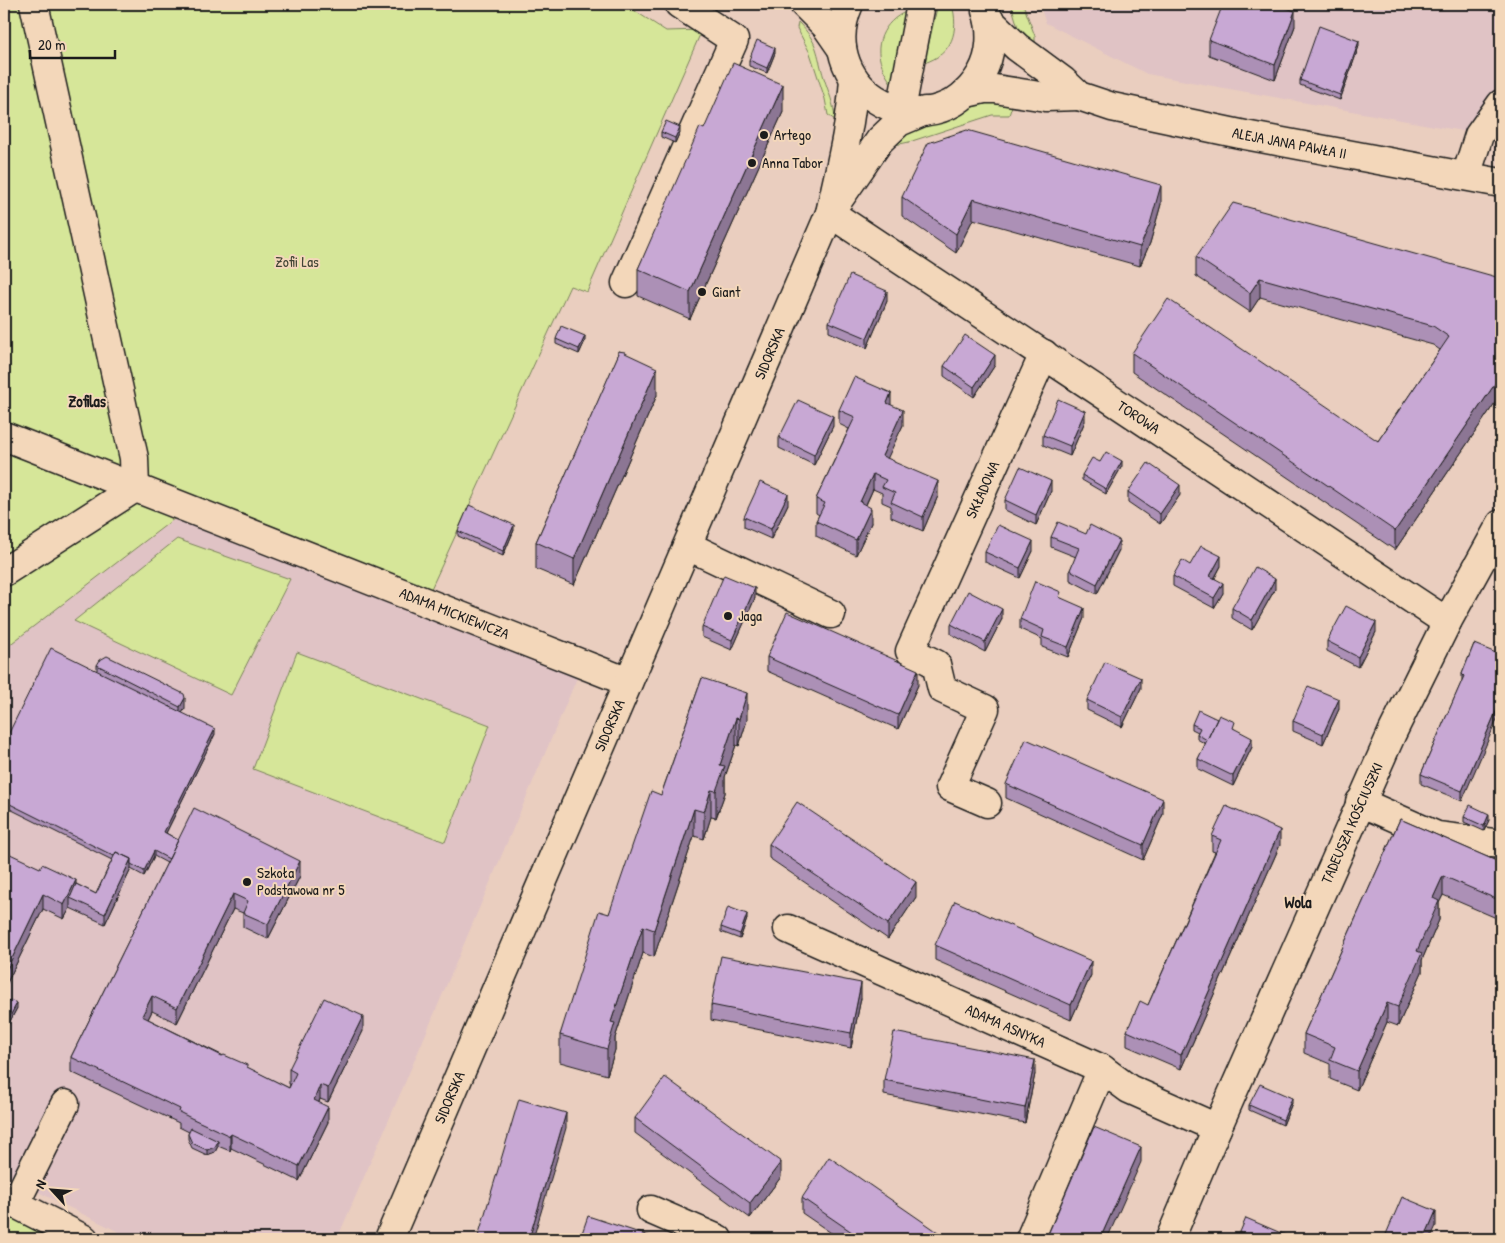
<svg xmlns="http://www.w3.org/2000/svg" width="1505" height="1243" font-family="'Patrick Hand',sans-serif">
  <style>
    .built { fill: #e0c3c5 }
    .green { fill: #d6e699; stroke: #79815a }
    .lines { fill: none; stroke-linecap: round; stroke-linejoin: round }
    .minor-casing { stroke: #1c1c1c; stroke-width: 31 }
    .minor { stroke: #f3d7ba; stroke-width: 28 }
    .wall { fill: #ac90b6; stroke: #1c1c1c }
    .shaded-wall { fill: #8c7694; stroke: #1c1c1c }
    .building { fill: #c8a8d4; stroke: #1c1c1c }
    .poi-dot { fill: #1c1c1c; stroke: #f3d7ba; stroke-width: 2 }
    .labels { text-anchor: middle; stroke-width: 4; stroke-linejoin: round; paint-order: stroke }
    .poi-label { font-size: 15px; fill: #1c1c1c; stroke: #f3d7ba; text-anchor: start }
    .street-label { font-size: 15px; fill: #1c1c1c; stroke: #f3d7ba }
    .park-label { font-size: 15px; fill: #414435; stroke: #f3d7ba }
    .neighbourhood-label { font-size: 16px; font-weight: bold; fill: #1c1c1c; stroke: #f3d7ba }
  </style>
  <rect width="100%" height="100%" fill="#eacebf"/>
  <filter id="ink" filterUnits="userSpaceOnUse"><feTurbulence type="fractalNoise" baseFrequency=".02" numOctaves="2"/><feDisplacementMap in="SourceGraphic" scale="10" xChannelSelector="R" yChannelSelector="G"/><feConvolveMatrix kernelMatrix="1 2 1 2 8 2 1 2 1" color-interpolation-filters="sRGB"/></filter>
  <g filter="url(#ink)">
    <path class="built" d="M1039 4H1501V138L1147 74 1046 23Z
      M175 519 577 678 404 1085 337 1239H133L4 1175V1170L10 1156 4 1152V648Z"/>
    <path class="green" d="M4 4H624L666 31 702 30 587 292 570 286 430 591 179 515 4 649Z
      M938 4H952C959 31 953 54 924 63Z
      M1011 4H1023L1035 36V49L1019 31Z
      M911 10 891 83C888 78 884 72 882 66 872 42 887 17 911 10Z
      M798 22C819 43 816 52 824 78 829 94 834 103 835 120L828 115 825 99 810 53 797 28Z
      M991 102 1013 103 1009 115H992L909 142 895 145 890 143 898 136 965 109Z
      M177 539 290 579 231 695 74 621Z
      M297 652 490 725 445 842 253 769Z
      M4 1198 84 1239H4Z"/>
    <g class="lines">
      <defs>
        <g id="minor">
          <path d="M804 4 826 26 842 49"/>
          <path d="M849 4C810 92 932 156 981 74 992 55 993 31 986 11"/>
          <path id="s1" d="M989 20 1017 47 1063 81 1079 96 1112 107 1245 135 1501 183"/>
          <path d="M966 93 984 89H995L1046 97 1079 96"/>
          <path d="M901 110 921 4"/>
          <path d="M1466 176 1479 135 1501 104"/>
          <path d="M839 199 880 140 899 122 925 111"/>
          <path id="s2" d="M830 213 1447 622"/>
          <path d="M626 283 734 40 679 4"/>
          <path id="s3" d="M4 436 628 682"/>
          <path d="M688 546 831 614"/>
          <path d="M4 572 135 488 134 458 34 4"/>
          <path d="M1360 802 1437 836 1501 844"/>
          <path id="s4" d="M987 803 950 787 985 709 942 689 936 664 910 651 1044 354"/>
          <path id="s5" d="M788 929 1102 1069 1129 1089 1217 1128"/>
          <path d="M4 1198 84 1239"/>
          <path d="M15 1204 65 1104"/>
          <path d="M651 1210 718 1239"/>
          <path id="s6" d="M389 1239 830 213C840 168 851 125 854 79"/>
          <path d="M1030 1239 1102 1069"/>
          <path id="s7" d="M1170 1239 1217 1128 1392 733 1447 622 1501 524"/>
        </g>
      </defs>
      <use href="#minor" class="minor-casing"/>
      <use href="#minor" class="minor"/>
    </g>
    <path class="wall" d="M1295 26 1275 80 1209 55V40Z
      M1359 46 1340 100 1300 85V80Z
      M775 53 767 73 749 66V60Z
      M783 112 690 319 638 296V269L704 129Z
      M661 132H680L675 143 661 137Z
      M902 197 1161 204 1150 243 1140 266 973 219 956 253 902 216Z
      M1196 257 1501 280V394L1395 550 1132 372V353L1378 441 1440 350 1433 345 1260 297 1250 312 1196 276Z
      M887 301 867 348 829 332V322Z
      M556 339 585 341 579 354 556 344Z
      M618 351 625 354 657 395 574 585 536 569V542L618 356Z
      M995 365 974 397 944 376V366Z
      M891 405 903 425 887 458 938 496 923 531 891 517V506L882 502V493L873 489 866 505 871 523 856 555 816 536V521L819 515 816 513V499L849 429 839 424V410Z
      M1085 421 1070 456 1043 445V435Z
      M833 426 814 465 779 448V438Z
      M1100 462 1122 466 1106 494 1082 480V475Z
      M1051 491 1036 525 1005 510V500Z
      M1128 492 1180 495 1160 524 1128 502Z
      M788 504 771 539 744 527V517Z
      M514 530 503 556 458 536V531Z
      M1051 537 1119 550 1097 594 1070 580V570L1076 557 1051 547Z
      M1033 551 1020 578 985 562V552Z
      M1190 565 1221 566 1215 578 1223 593 1214 608 1173 586V576Z
      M1501 588V606L1496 604V599Z
      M1275 589 1252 630 1232 618V608Z
      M755 598 732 650 702 637V627Z
      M1061 598 1084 618 1068 657 1042 647V639L1020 629V619Z
      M1002 619 985 652 951 634V624Z
      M1376 632 1358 667 1327 651V641Z
      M1474 644 1462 801 1421 784V774L1462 681V674Z
      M767 657 918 685 898 729 767 671Z
      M97 665 185 708 182 713 215 734 166 833 178 840 300 876 268 939 243 927V913L233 909 177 1023 152 1011 148 1019 289 1088 290 1084H289V1069L363 1031 328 1102 320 1099 319 1102 328 1122 299 1181 231 1148 230 1151 218 1146 215 1152 207 1155 192 1148 188 1139V1134L189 1132 179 1127V1123L71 1072V1057L167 863 154 856 144 876 131 869 105 924 70 908 64 919 43 909 4 989V862L76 884 96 894 112 860 4 806V743L97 670Z
      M702 678 747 720 739 746 736 745 725 777V793L716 818 711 817 704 839 694 836 654 957 643 953 615 1038V1050L607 1075 560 1062V1035L609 914 661 795Z
      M1141 688 1122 727 1087 710V700Z
      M1339 709 1323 744 1293 731V721Z
      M1192 724 1235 729 1252 747 1233 786 1198 769V759L1206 744 1197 739V734L1198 732 1192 729Z
      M1006 784 1163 814 1143 860 1006 798Z
      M1464 817 1489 820 1484 831 1464 822Z
      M1400 819 1501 863V920L1443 895 1439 903V920L1422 960V972L1398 1026 1387 1022 1357 1090 1330 1079V1064L1304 1053V1034Z
      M1212 836 1280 845 1181 1069 1127 1046V1031L1148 1005 1215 852 1212 851Z
      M769 844 916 897 888 939 769 858Z
      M747 919 740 939 721 932V927Z
      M935 945 1091 975 1071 1020 935 960Z
      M861 998 851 1048 711 1020V1005Z
      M4 999 17 1008 8 1025 4 1023Z
      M1035 1074 1025 1123 884 1095V1080Z
      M1292 1103 1283 1125 1249 1110V1105Z
      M635 1118 781 1177 750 1218 635 1133Z
      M802 1198 948 1239H840L802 1213Z"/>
    <path class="shaded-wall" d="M1295 11V26L1275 80V65Z
      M1359 41V46L1340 100V95Z
      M775 48V53L767 73V68Z
      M783 85V112L690 319V292Z
      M680 127V132L675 143V138Z
      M1161 185V204L1150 243 1140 266V247Z
      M973 199V219L956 253V234Z
      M1260 278V297L1250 312V293Z
      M887 291V301L867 348V338Z
      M585 336V341L579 354V349Z
      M995 355V365L974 397V387Z
      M657 368V395L574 585V559Z
      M1501 375V394L1395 550V531Z
      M891 393V408L887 403Z
      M903 410V425L882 470V456Z
      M1085 411V421L1070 456V446Z
      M833 416V426L814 465V455Z
      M1122 461V466L1106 494V489Z
      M873 474V489L860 517V502Z
      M938 481V496L923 531V517Z
      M1051 481V491L1036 525V515Z
      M1180 485V495L1160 524V514Z
      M788 494V504L771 539V529Z
      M871 508V523L856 555V540Z
      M514 525V530L503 556V551Z
      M1119 540V550L1097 594V584Z
      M1033 541V551L1020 578V568Z
      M1221 556V566L1210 586V576Z
      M1275 579V589L1252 630V620Z
      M1223 583V593L1214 608V598Z
      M755 588V598L732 650V640Z
      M1084 608V618L1068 657V647Z
      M1002 609V619L985 652V642Z
      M1376 622V632L1358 667V657Z
      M918 670V685L898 729V715Z
      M1141 678V688L1122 727V717Z
      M747 693V720L739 746V719Z
      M185 698V708L180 717V707Z
      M1339 699V709L1323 744V734Z
      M1501 700V710L1462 801V791Z
      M736 718V745L725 777V793L716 818V791L720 765Z
      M215 729V734L164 837V832Z
      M1252 738V747L1233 786V776Z
      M711 790V817L704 839V812Z
      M1163 799V814L1143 860V845Z
      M694 809V836L654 957V930Z
      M1489 814V820L1484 831V826Z
      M1280 830V845L1181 1069V1055Z
      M154 851V856L144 876V871Z
      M131 859V869L105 924V914Z
      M300 861V876L268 939V924Z
      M1443 876V895L1439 903V920L1422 960V972L1398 1026V1007L1417 951 1433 898Z
      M76 880V894L70 898V908L64 919V905Z
      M916 882V897L888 939V924Z
      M43 894V909L4 989V975Z
      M233 894V909L177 1023V1008Z
      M747 914V919L740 939V934Z
      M643 926V953L615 1038V1050L607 1075V1049L611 1022Z
      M1091 961V975L1071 1020V1005Z
      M861 983V998L851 1048V1033Z
      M152 996V1011L142 1031V1016Z
      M17 1003V1008L8 1025V1020Z
      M1387 1003V1022L1357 1090V1071Z
      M363 1016V1031L328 1102V1088Z
      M1035 1060V1074L1025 1123V1108Z
      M320 1085V1099L314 1115V1100Z
      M1292 1098V1103L1283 1125V1120Z
      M328 1107V1122L299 1181V1166Z
      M566 1113V1128L533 1239H529Z
      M231 1134V1148L230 1151V1136Z
      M218 1141V1146L215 1152 207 1155V1150Z
      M1141 1147V1162L1107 1239H1100Z
      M781 1162V1177L750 1218V1203Z
      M1436 1211V1226L1430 1239H1424Z"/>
    <path class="building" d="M1223 4H1275L1295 11 1275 65 1209 40Z
      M1319 26 1359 41 1340 95 1300 80Z
      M757 40 775 48 767 68 749 60Z
      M733 63 783 85 690 292 638 269 700 127 704 129Z
      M666 121 680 127 675 138 661 132Z
      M967 130 1161 185 1150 224 1140 247 973 199 956 234 902 197 928 143Z
      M1233 203 1500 278 1501 280V375L1395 531 1132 353 1168 299 1378 441 1449 337 1433 326 1260 278 1250 293 1196 257Z
      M850 275 887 291 867 338 829 322Z
      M561 326 585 336 579 349 556 339Z
      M965 335 995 355 974 387 944 366Z
      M618 351 625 352V353L657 368 574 559 536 542 619 353H618Z
      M854 377 891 393 887 403 903 410 882 456 894 461V462L938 481 923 517 891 502 895 493 882 487 886 480 873 474 860 502 871 508 856 540 816 521 825 503 816 499 855 417 839 410Z
      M1058 399 1085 411 1070 446 1043 435Z
      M798 400 833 416 814 455 779 438Z
      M1106 452 1122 461 1106 489 1082 475 1092 458 1100 462Z
      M1148 463 1180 485 1160 514 1128 492Z
      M1020 467 1051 481 1036 515 1005 500Z
      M760 482 788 494 771 529 744 517Z
      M469 505 514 525 503 551 458 531Z
      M1058 522 1086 534 1090 525 1119 540 1097 584 1070 570 1079 548 1051 537Z
      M998 525 1033 541 1020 568 985 552Z
      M1201 546 1221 556 1210 576 1223 583 1214 598 1173 576 1182 560 1190 565Z
      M1255 567 1275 579 1252 620 1232 608Z
      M724 575 755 588 732 640 702 627Z
      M1035 581 1061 592 1059 597 1084 608 1068 647 1042 637 1044 630 1020 619Z
      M1501 588V601L1496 599Z
      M968 591 1002 609 985 642 951 624Z
      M1346 606 1376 622 1358 657 1327 641Z
      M787 612 918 670 898 715 767 657Z
      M1474 644 1501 655V700L1462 791 1421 774 1464 676 1462 674Z
      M51 648 215 729 164 832 178 840 169 859 154 851 144 871 131 864V859L116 852 114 856 4 801V743Z
      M107 656 184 694 185 698 180 707 97 665 100 660Z
      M1105 662 1141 678 1122 717 1087 700Z
      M702 678 747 693 739 719 736 718 720 765 725 766 716 791 711 790 704 812 694 809 654 930 643 926 611 1022 615 1023 607 1049 560 1035 599 911 609 914 651 791 661 795Z
      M1308 686 1339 699 1323 734 1293 721Z
      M1198 710 1217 719 1207 740 1197 734 1200 728 1192 724Z
      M1219 715 1235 722 1233 728 1252 738 1233 776 1198 759Z
      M1026 739 1163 799 1143 845 1006 784Z
      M797 802 916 882 888 924 769 844Z
      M1470 805 1489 814 1484 826 1464 817Z
      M1226 806 1280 830 1181 1055 1127 1031 1140 1001 1148 1005 1221 840 1212 836Z
      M194 808 300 861 268 924 243 913 248 901 233 894 177 1008 152 996 142 1016 222 1056 224 1055 247 1065V1067L289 1088 296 1073 289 1069 324 998 363 1016 328 1088 320 1085 314 1100 328 1107 299 1166 231 1134 230 1136 191 1118 179 1112 180 1109 71 1057Z
      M1400 819 1501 863V901L1443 876 1433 898 1439 901 1417 951 1422 953 1398 1007 1387 1003 1357 1071 1330 1060 1335 1047 1304 1034Z
      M116 852 131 859 105 914 70 898 76 884 96 894Z
      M8 853 40 868 42 864 76 880 64 905 43 894 4 975V862Z
      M955 901 1091 961 1071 1005 935 945Z
      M728 907 747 914 740 934 721 927Z
      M721 956 861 983 851 1033 711 1005Z
      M4 999 9 1002 10 1000 17 1003 8 1020 4 1018Z
      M894 1032 1035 1060 1025 1108 884 1080Z
      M665 1077 781 1162 750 1203 635 1118Z
      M1260 1084 1292 1098 1283 1120 1249 1105Z
      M519 1099 566 1113 529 1239H486L478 1237Z
      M1094 1127 1141 1147 1100 1239H1046Z
      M191 1128 218 1141 215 1147 207 1150 192 1143 188 1134Z
      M829 1157 948 1239H862L802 1198Z
      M1402 1197 1436 1211 1424 1239H1384Z
      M588 1216 658 1239H580Z
      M1246 1218 1290 1237 1289 1239H1237Z"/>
  </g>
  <g class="poi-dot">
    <circle cx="764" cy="135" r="5"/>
    <circle cx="752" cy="163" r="5"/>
    <circle cx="702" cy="292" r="5"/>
    <circle cx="728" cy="616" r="5"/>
    <circle cx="247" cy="882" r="5"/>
  </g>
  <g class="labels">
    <g class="poi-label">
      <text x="774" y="140">Artego</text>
      <text x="762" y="168">Anna Tabor</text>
      <text x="712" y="297">Giant</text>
      <text x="738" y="621">Jaga</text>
      <text x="257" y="878">Szkoła<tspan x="257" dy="17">Podstawowa nr 5</tspan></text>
    </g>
    <g class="street-label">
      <text dy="5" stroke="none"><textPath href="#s1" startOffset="334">ALEJA JANA PAWŁA II</textPath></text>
      <text dy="5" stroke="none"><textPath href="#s6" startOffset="964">SIDORSKA</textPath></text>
      <text dy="5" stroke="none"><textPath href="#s2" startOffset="370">TOROWA</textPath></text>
      <text dy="5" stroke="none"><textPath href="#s4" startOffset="405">SKŁADOWA</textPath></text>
      <text dy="5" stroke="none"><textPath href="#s3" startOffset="484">ADAMA MICKIEWICZA</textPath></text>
      <text dy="5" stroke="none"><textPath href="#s6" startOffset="559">SIDORSKA</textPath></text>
      <text dy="5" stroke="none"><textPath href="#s7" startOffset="454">TADEUSZA KOŚCIUSZKI</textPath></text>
      <text dy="5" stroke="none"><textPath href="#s5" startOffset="238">ADAMA ASNYKA</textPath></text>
      <text dy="5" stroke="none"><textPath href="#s6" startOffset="154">SIDORSKA</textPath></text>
    </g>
    <g class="park-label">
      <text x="297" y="267">Zofii Las</text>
    </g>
    <g class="neighbourhood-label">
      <text x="87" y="407">Zofilas</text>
      <text x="1298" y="908">Wola</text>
    </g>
  </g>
  <rect width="1505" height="1243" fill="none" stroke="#f3d7ba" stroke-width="20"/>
  <rect x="10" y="10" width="1485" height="1223" fill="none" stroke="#1c1c1c" stroke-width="2" filter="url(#ink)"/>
  <g transform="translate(52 1190) rotate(296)" stroke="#f3d7ba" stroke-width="4" paint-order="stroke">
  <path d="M0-4L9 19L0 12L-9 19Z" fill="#1c1c1c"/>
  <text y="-8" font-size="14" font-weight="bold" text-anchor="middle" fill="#1c1c1c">N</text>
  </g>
  <path d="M30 50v8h85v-8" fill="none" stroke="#1c1c1c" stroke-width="2.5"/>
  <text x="38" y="50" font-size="15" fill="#1c1c1c" stroke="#f3d7ba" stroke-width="4" paint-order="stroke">20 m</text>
</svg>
